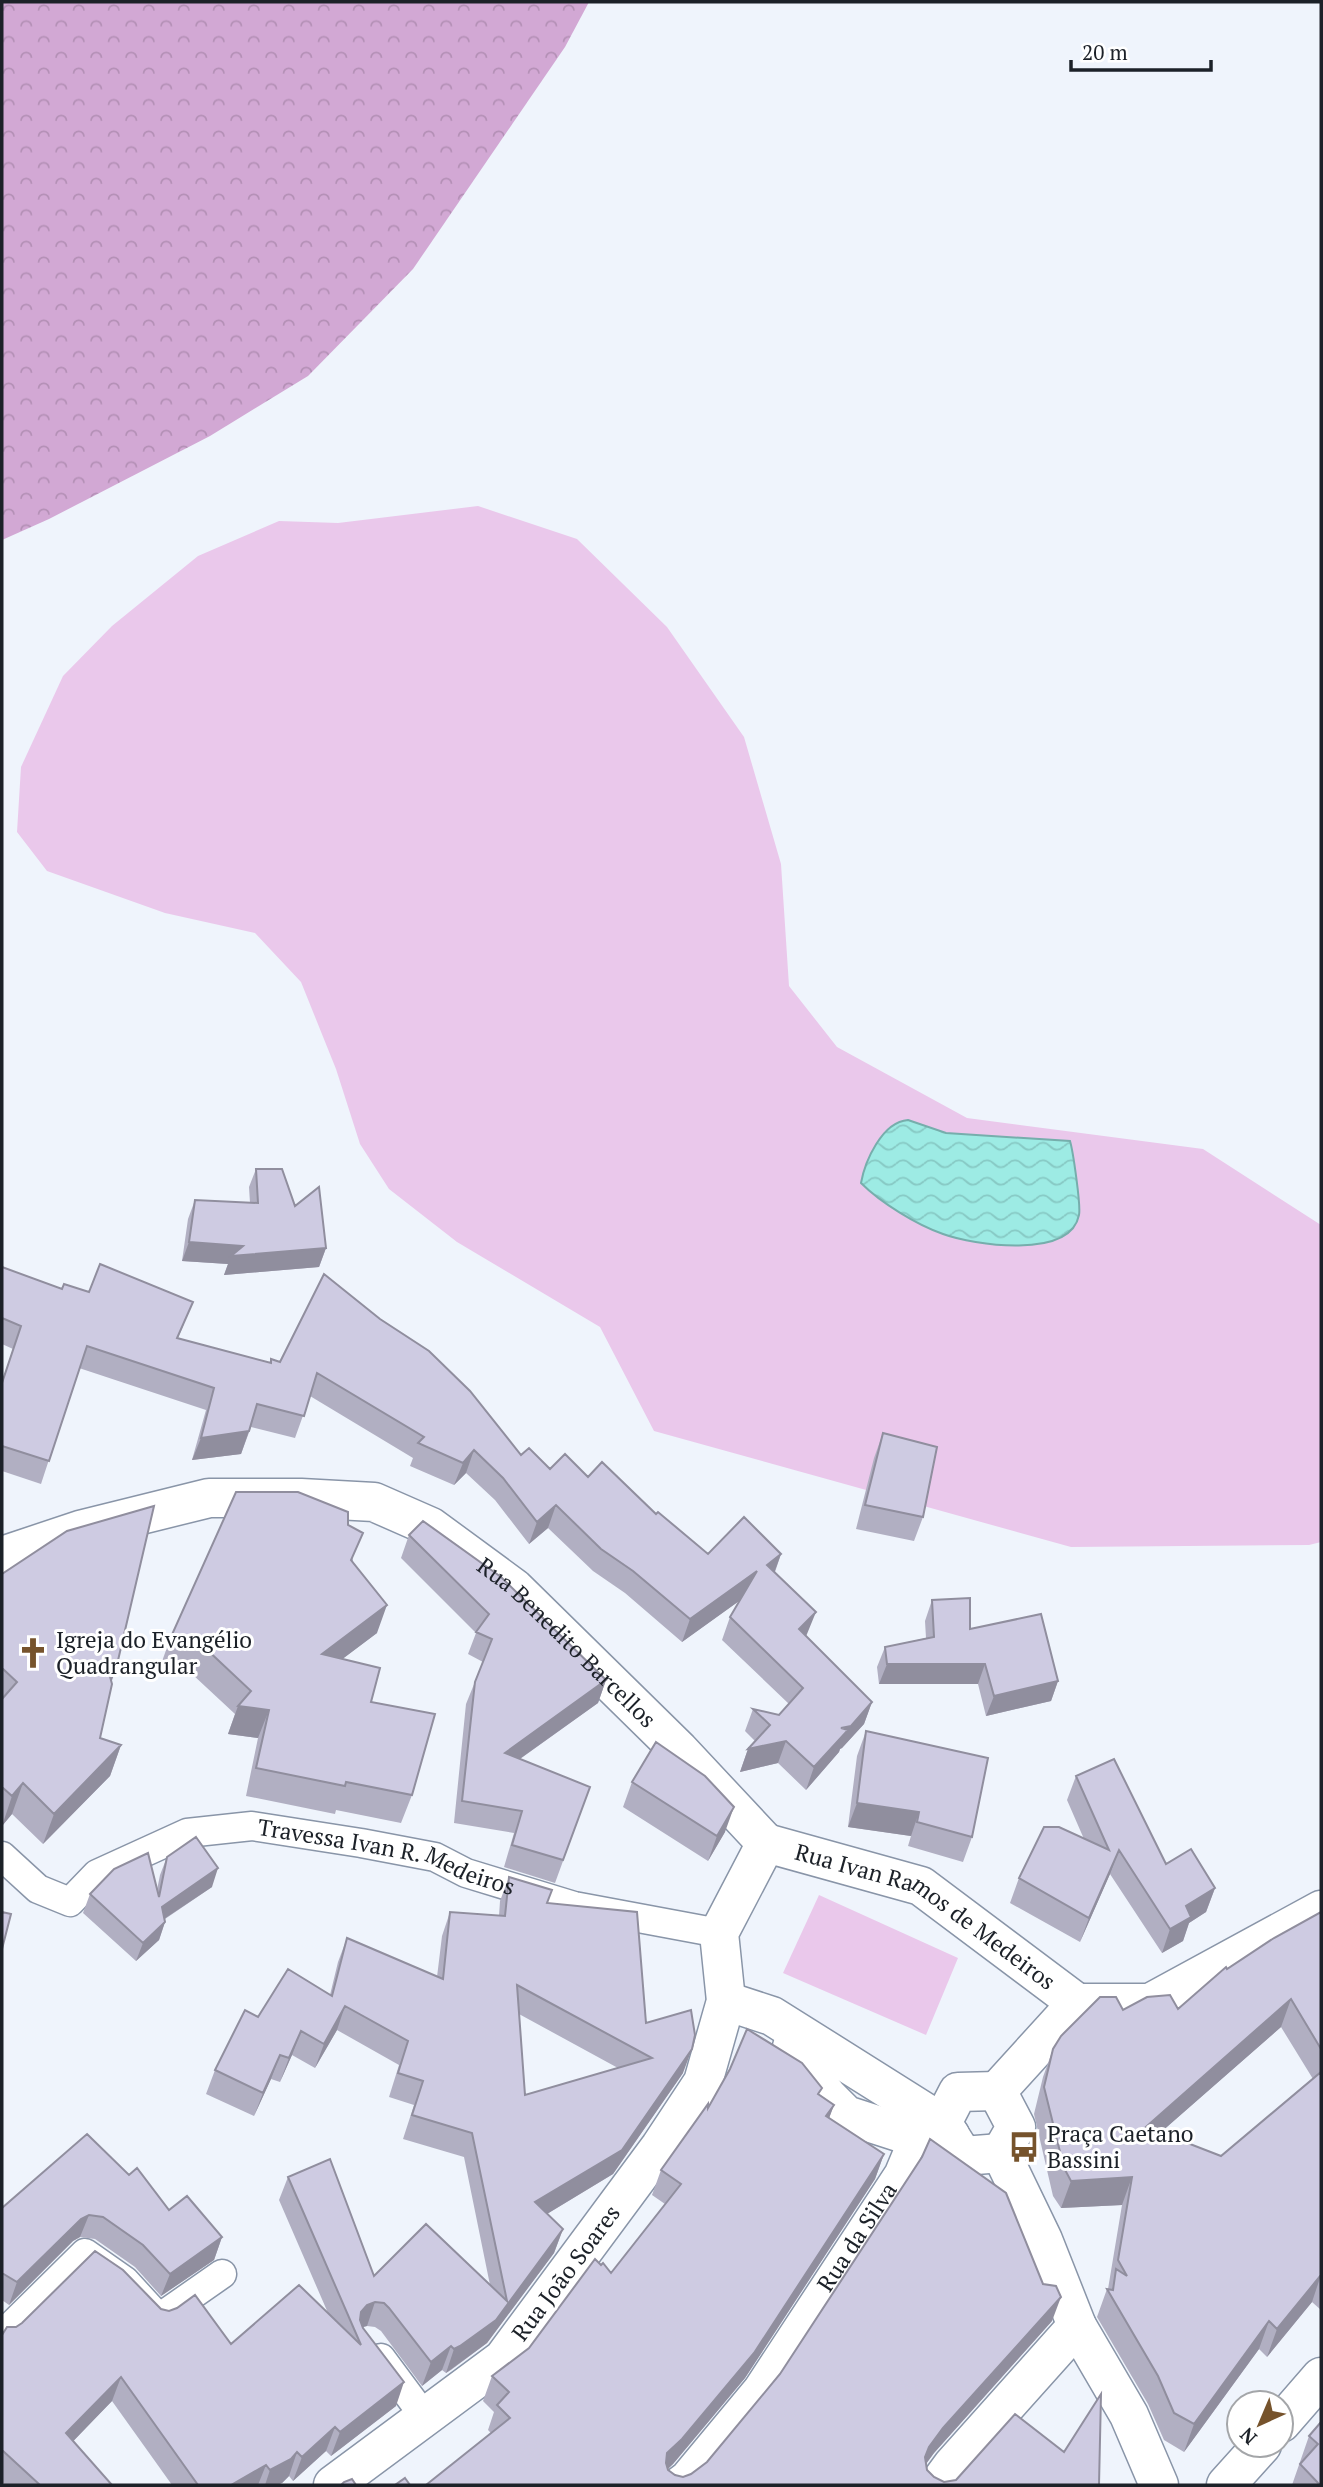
<svg xmlns="http://www.w3.org/2000/svg" width="1323" height="2487" font-family="'PT Serif',serif">
  <style>
    .grass { fill: #eac8eb }
    .forest { fill: url(#forest-crowns) }
    .water { fill: url(#water-waves); stroke: #76aeac; stroke-width: 2 }
    .lines { fill: none; stroke-linecap: round; stroke-linejoin: round }
    .lane-casing { stroke: #8995a8; stroke-width: 31 }
    .street-casing { stroke: #8995a8; stroke-width: 41 }
    .lane { stroke: #fff; stroke-width: 28 }
    .street { stroke: #fff; stroke-width: 38 }
    .wall { fill: #b1afc2; fill-rule: evenodd }
    .shaded-wall { fill: #908e9e }
    .building { fill: #cecbe2; stroke: #908e9e; stroke-width: 2; fill-rule: evenodd }
    .labels { text-anchor: middle; stroke-width: 6; stroke-linejoin: round; paint-order: stroke }
    .poi-label { font-size: 23px; fill: #1c2128; stroke: #fff; text-anchor: start }
    .street-label { font-size: 23px; fill: #1c2128; stroke: #fff }
  </style>
  <defs>
    <pattern id="forest-crowns" width="20" height="18" patternUnits="userSpaceOnUse" patternTransform="scale(1.75)"><rect width="20" height="18" fill="#d2a8d4"/><path d="M2 6a3 3 0 1 1 6 0M12 15a3 3 0 1 1 6 0" fill="none" stroke="#b490b6"/></pattern>
    <pattern id="water-waves" width="16" height="10" patternUnits="userSpaceOnUse" patternTransform="scale(1.75)"><rect width="16" height="10" fill="#9debe4"/><path d="M0 5q4-4 8 0t8 0" fill="none" stroke="#87c9c4"/></pattern>
  </defs>
  <rect width="100%" height="100%" fill="#eff4fc"/>
  <path class="grass" d="M478 506 577 539 667 627 744 737 781 864 789 986 837 1047 967 1118 1203 1149 1321 1225V1542L1309 1545 1071 1547 654 1431 600 1327 457 1242 389 1189 360 1144 336 1069 301 982 255 933 165 913 47 871 17 832 21 767 63 676 112 626 198 556 279 521 338 523Z
    M819 1895 958 1958 926 2035 783 1973Z"/>
  <path class="forest" d="M2 2H589L565 47 413 269 308 376 210 436 49 519 2 540Z"/>
  <path class="water" d="M908 1120 946 1133 1070 1141C1073 1151 1081 1206 1079 1215 1070 1260 973 1245 943 1234 917 1225 881 1203 861 1183 865 1161 882 1122 908 1120Z"/>
  <g class="lines">
    <defs>
      <g id="lane">
        <path id="s1" d="M2 1856 38 1889 70 1902 97 1874 187 1833 252 1826 361 1843 435 1857 466 1873 574 1906 719 1933"/>
        <path d="M2 2335 85 2253 125 2281 159 2318 222 2274"/>
        <path d="M381 2358 424 2416"/>
        <path id="s2" d="M673 2485 685 2476 758 2388 899 2173 914 2137"/>
      </g>
      <g id="street">
        <path id="s3" d="M2 1556 80 1530 209 1498H301L374 1502 431 1527 514 1588 679 1750 766 1843 719 1933 726 2001 703 2082 660 2147 503 2359 333 2485"/>
        <path id="s4" d="M766 1843 921 1886 1077 2003"/>
        <path d="M726 2001 772 2016 942 2123 963 2156 1001 2153"/>
        <path d="M792 2047 809 2073 828 2097 846 2115 914 2137 950 2135"/>
        <path d="M997 2091 1077 2003H1150L1321 1910"/>
        <path d="M997 2091 1016 2127 1001 2153"/>
        <path d="M942 2123 958 2092 997 2091"/>
        <path d="M1001 2153 1043 2240 1077 2326 1129 2415 1159 2485"/>
        <path d="M1281 2423 1321 2377"/>
        <path d="M938 2485 952 2466 1077 2326"/>
        <path d="M1226 2485 1262 2445"/>
      </g>
    </defs>
    <use href="#lane" class="lane-casing"/>
    <use href="#street" class="street-casing"/>
    <use href="#lane" class="lane"/>
    <use href="#street" class="street"/>
  </g>
  <path class="wall" d="M256 1169 295 1206 326 1248 319 1267 224 1275 228 1264 182 1261 188 1219 195 1200 250 1203 249 1187Z
    M2 1267 62 1289 184 1324 178 1338 269 1363 271 1359 280 1362 324 1274 521 1455 550 1469 588 1477 656 1514 708 1554H781L775 1572 807 1634 806 1636 872 1702 864 1724 842 1748 840 1749 839 1752 806 1790 778 1763 740 1772 748 1749 755 1741 745 1731 753 1709 779 1715 789 1704 722 1640 730 1617 740 1600 682 1642 625 1593 593 1571 548 1528 529 1544 495 1500 466 1473 454 1485 410 1466 413 1458 310 1396 295 1438 251 1427 241 1454 192 1460 206 1410 79 1368 41 1484 2 1471V1381L13 1349 2 1344Z
    M883 1433 923 1517 914 1541 856 1529 874 1458Z
    M348 1525 353 1561 377 1633 342 1659 371 1702 412 1795 401 1823 336 1810 335 1814 246 1796 258 1738 228 1734 235 1714 192 1674 160 1667 170 1639Z
    M409 1535 606 1680 598 1703 520 1759 590 1787 555 1883 504 1867 514 1833 454 1823 466 1704 483 1662 468 1654 476 1633 401 1558Z
    M2 1574 111 1681 100 1738 121 1745 110 1776 43 1844 12 1814 2 1826Z
    M932 1600 970 1629 1058 1681 1051 1701 986 1716 978 1684H879L877 1667 885 1647 926 1638 925 1621Z
    M866 1731 972 1837 963 1862 908 1846 911 1836 848 1827 857 1756Z
    M1076 1776 1166 1864 1215 1888 1206 1912 1189 1923 1183 1941 1162 1953 1110 1874 1080 1942 1010 1903 1019 1878 1084 1839 1067 1800Z
    M632 1782 725 1832 708 1861 623 1807Z
    M167 1857 212 1887 165 1919V1922L159 1940 136 1961 83 1913 90 1894 157 1890 160 1875Z
    M509 1877 547 1903 646 2023 683 2073 613 2174 547 2214 563 2229 554 2253 487 2343 451 2370 446 2373 442 2370 422 2386 381 2331 375 2327 367 2326 363 2327 396 2406 331 2456 326 2451 293 2481 289 2476 282 2483 277 2485H172L112 2401 73 2441 112 2485H5L2 2482V2335L16 2327 161 2309 231 2344 328 2313 279 2200 288 2177 374 2276 490 2285 464 2157 403 2139 414 2105 389 2097 399 2065 337 2030 315 2068 292 2055 280 2082 271 2079 254 2116 206 2094 215 2070 258 2017 330 1995 338 1962 347 1938 437 1977 442 1936 450 1912 499 1916 500 1901ZM519 2014 618 2068 525 2095Z
    M1321 1912V2310L1312 2302 1267 2357 1259 2349 1184 2452 1164 2440 1148 2404 1097 2317 1107 2289H1108L1122 2205 1061 2208 1053 2196 1034 2114 1043 2077 1053 2049 1123 2010 1178 2009 1227 1969ZM1281 2027 1313 2079 1221 2156 1161 2132Z
    M819 2094 834 2105 829 2118 884 2154 875 2179 745 2378 673 2464 668 2469 675 2475 683 2477 1052 2321 934 2453 926 2464 927 2470 934 2477 944 2482 426 2485 491 2433 488 2430 494 2412 483 2401 492 2376 529 2348 611 2273 665 2204 652 2195 661 2170 708 2108Z
    M129 2175 169 2210 222 2237 214 2260 161 2296 135 2267 95 2239 80 2237 73 2241 9 2305 2 2300V2208Z
    M1321 2422V2485H1292L1309 2436Z"/>
  <path class="shaded-wall" d="M189 1242 243 1246 326 1248 319 1267 224 1275 228 1264 182 1261Z
    M249 1431 241 1454 192 1460 201 1438Z
    M474 1450 466 1473 454 1485 463 1463Z
    M556 1505 548 1528 529 1544 537 1522Z
    M781 1554 773 1576 767 1565Z
    M757 1571 749 1594 682 1642 690 1619Z
    M387 1605 377 1633 312 1682 322 1654Z
    M816 1612 807 1634 791 1652 799 1629Z
    M887 1664H985L978 1684H879Z
    M108 1669H116L105 1700Z
    M606 1680 598 1703 497 1775 505 1753Z
    M1058 1681 1051 1701 986 1716 994 1696Z
    M872 1702 864 1724 842 1748 840 1749 839 1752 806 1790 814 1767 841 1728Z
    M238 1706 269 1710 258 1738 228 1734Z
    M786 1741 778 1763 740 1772 748 1749Z
    M121 1745 110 1776 43 1844 54 1814Z
    M23 1783 12 1814 2 1826 12 1796Z
    M857 1803 919 1812 911 1836 848 1827Z
    M734 1807 725 1832 708 1861 717 1836Z
    M1119 1850 1110 1874 1080 1942 1089 1918Z
    M218 1868 212 1887 155 1925 162 1907Z
    M1215 1888 1206 1912 1189 1923 1183 1941 1162 1953 1170 1929 1186 1906Z
    M165 1922 159 1940 136 1961 143 1943Z
    M1291 1999 1281 2027 1136 2154 1146 2127Z
    M345 2006 337 2030 315 2068 324 2044Z
    M301 2031 292 2055 280 2082 289 2058Z
    M692 2049 683 2073 613 2174 527 2226 535 2202Z
    M280 2055 271 2079 254 2116 263 2093Z
    M834 2105 825 2129 826 2116Z
    M884 2154 875 2179 745 2378 673 2464 658 2478 667 2453Z
    M1132 2177 1122 2205 1061 2208 1071 2181Z
    M89 2215 80 2237 73 2241 9 2305 17 2282 81 2219Z
    M563 2229 554 2253 487 2343 446 2373 454 2349 496 2320Z
    M222 2237 214 2260 161 2296 170 2274Z
    M1321 2275 1312 2302 1267 2357 1277 2329Z
    M1061 2297 1052 2321 934 2453 920 2472 929 2447 943 2428Z
    M375 2302 367 2326 359 2328 361 2312 367 2305Z
    M1269 2321 1259 2349 1184 2452 1194 2424Z
    M451 2346 442 2370 422 2386 431 2362Z
    M121 2377 112 2401 58 2457 66 2433Z
    M404 2382 396 2406 331 2456 340 2432Z
    M335 2427 326 2451 293 2481 302 2457Z
    M297 2452 289 2476 282 2483 277 2485H265L270 2470Z
    M266 2465 258 2485H231Z"/>
  <path class="building" d="M256 1169H282L295 1206 319 1187 326 1248 231 1256 243 1246 189 1242 195 1200 258 1203Z
    M100 1264 193 1302 177 1338 271 1363V1359L280 1362 324 1274 380 1319 429 1351 470 1391 521 1455 529 1448 550 1469 565 1454 588 1477 602 1462 656 1514 658 1512 708 1554 744 1517 781 1554 767 1565 816 1612 799 1629 872 1702 851 1726 841 1728 848 1730 814 1767 786 1741 748 1749 770 1725 753 1709 779 1715 803 1688 730 1617 757 1571 690 1619 633 1571 601 1549 556 1505 537 1522 503 1478 474 1450 463 1463 418 1443 424 1437 317 1373 304 1416 257 1404 249 1431 201 1438 214 1388 87 1346 49 1461 2 1446V1383L21 1326 2 1318V1267L62 1289 64 1284 89 1292Z
    M883 1433 937 1447 923 1517 865 1505Z
    M236 1492H298L348 1512V1525L363 1533 351 1560 387 1605 322 1654 380 1668 371 1702 435 1714 412 1795 346 1782 345 1786 256 1768 269 1710 238 1706 251 1691 203 1646 170 1639Z
    M154 1506 116 1669H108L112 1684 100 1738 121 1745 54 1814 23 1783 12 1796 2 1787V1699L17 1682 2 1668V1574L67 1531Z
    M423 1521 501 1577 606 1680 505 1753 590 1787 563 1860 512 1845 522 1811 462 1801 475 1682 492 1639 476 1632 489 1614 409 1535Z
    M970 1598V1629L1041 1614 1058 1681 994 1696 985 1664H887L885 1647 934 1637 932 1600Z
    M866 1731 988 1758 972 1837 917 1822 919 1812 857 1803Z
    M656 1742 705 1776 734 1807 717 1836 632 1782Z
    M1114 1759 1166 1864 1191 1849 1215 1888 1186 1906 1191 1917 1170 1929 1119 1850 1089 1918 1019 1878 1044 1827H1059L1109 1850 1076 1776Z
    M196 1837 218 1868 162 1907 165 1922 143 1943 90 1894 114 1869 148 1853 159 1897 167 1857Z
    M509 1877 552 1890 547 1903 637 1912 646 2023 691 2010 695 2035 692 2049 622 2150 535 2202 563 2229 496 2320 460 2346 454 2349 451 2346 431 2362 389 2308 384 2303 375 2302 367 2305 361 2312 360 2320 363 2328 404 2382 340 2432 335 2427 302 2457 297 2452 291 2459 270 2470 266 2465 231 2485H198L121 2377 66 2433 112 2485H40L2 2450V2335L7 2327H16L22 2323 95 2251 123 2270 161 2309 169 2311 177 2308 195 2295 231 2344 299 2285 361 2345 288 2177 330 2159 374 2276 426 2224 507 2301 472 2133 412 2115 423 2081 398 2073 408 2041 345 2006 324 2044 301 2031 289 2058 280 2055 263 2093 215 2070 245 2010 258 2017 288 1969 332 1996 347 1938 443 1979 450 1912 505 1916ZM517 1985 652 2058 525 2095Z
    M2 1912 11 1914 2 1949Z
    M1321 1912V2049L1291 1999 1146 2127 1221 2156 1321 2072V2275L1277 2329 1269 2321 1194 2424 1174 2413 1158 2376 1107 2289 1113 2290 1116 2269 1127 2276 1118 2260 1132 2177 1071 2181 1064 2168 1044 2087 1053 2049 1061 2036 1100 1997H1116L1123 2010 1147 1997 1170 1995 1178 2009 1226 1967 1227 1969 1274 1938Z
    M747 2029 802 2063 822 2088 818 2094 834 2105 826 2116 884 2154 754 2353 682 2439 667 2453 666 2463 668 2470 675 2475 683 2477 691 2474 707 2462 780 2374 922 2157 930 2139 1006 2193 1043 2284 1056 2286 1061 2297 943 2428 929 2447 925 2457 927 2470 934 2477 944 2482 956 2480 1015 2414 1064 2452 1101 2394 1099 2485H426L510 2418 497 2405 509 2392 492 2376 529 2348 595 2259 601 2265 603 2263 611 2273 681 2184 661 2170 708 2104V2108L730 2069Z
    M87 2134 129 2175 137 2168 169 2210 187 2196 222 2237 170 2274 143 2245 103 2217 89 2215 81 2219 17 2282 2 2273V2208Z
    M1321 2422V2485H1320L1300 2464 1318 2444 1309 2436Z
    M405 2478 410 2485H395Z
    M352 2479 356 2485H341L344 2482Z"/>
  <defs>
    <symbol id="church-bare" viewBox="-9 -9 18 18"><path d="M-1.2-6h2.4v3.5h3.3v2.4h-3.3V6h-2.4V-.1h-3.3v-2.4h3.3Z" fill="#76532c" stroke="#fff" stroke-width="2.5" paint-order="stroke"/></symbol>
    <symbol id="bus-bare" viewBox="-9 -9 18 18"><path d="M-5-6H5V4H4V6H2V4H-2V6H-4V4H-5ZM-3.5-4V0h7V-4ZM-3.5 1.2v1.5H-2V1.2ZM2 1.2v1.5H3.5V1.2Z" fill="#76532c" stroke="#fff" stroke-width="2.5" paint-order="stroke"/></symbol>
  </defs>
  <g fill-rule="evenodd">
    <use href="#church-bare" x="11" y="1631" width="44" height="44"/>
    <use href="#bus-bare" x="1002" y="2125" width="44" height="44"/>
  </g>
  <g class="labels">
    <g class="poi-label">
      <text x="56" y="1648">Igreja do Evangélio<tspan x="56" dy="26">Quadrangular</tspan></text>
      <text x="1047" y="2142">Praça Caetano<tspan x="1047" dy="26">Bassini</tspan></text>
    </g>
    <g class="street-label">
      <text dy="8" stroke="none"><textPath href="#s3" startOffset="621">Rua Benedito Barcellos</textPath></text>
      <text dy="8" stroke="none"><textPath href="#s1" startOffset="425">Travessa Ivan R. Medeiros</textPath></text>
      <text dy="8" stroke="none"><textPath href="#s4" startOffset="178">Rua Ivan Ramos de Medeiros</textPath></text>
      <text dy="8" stroke="none"><textPath href="#s2" startOffset="310">Rua da Silva</textPath></text>
      <text transform="translate(566 2273) rotate(-53)" y="8">Rua João Soares</text>
    </g>
  </g>
  <rect width="1323" height="2487" fill="none" stroke="#1c2128" stroke-width="7"/>
  <g transform="translate(1260 2424) rotate(224)"><circle r="33" fill="#ffffff" stroke="#a4a6a9" stroke-width="2"/>
  <path d="M0-5L12 26L0 18L-12 26Z" fill="#76532c"/>
  <text y="-10" font-size="19" font-weight="bold" text-anchor="middle" fill="#1c2128">N</text>
  </g>
  <path d="M1071 60v10h140v-10" fill="none" stroke="#1c2128" stroke-width="3.5"/>
  <text x="1082" y="60" font-size="21" fill="#1c2128" stroke="#ffffff" stroke-width="5" paint-order="stroke">20 m</text>
</svg>
